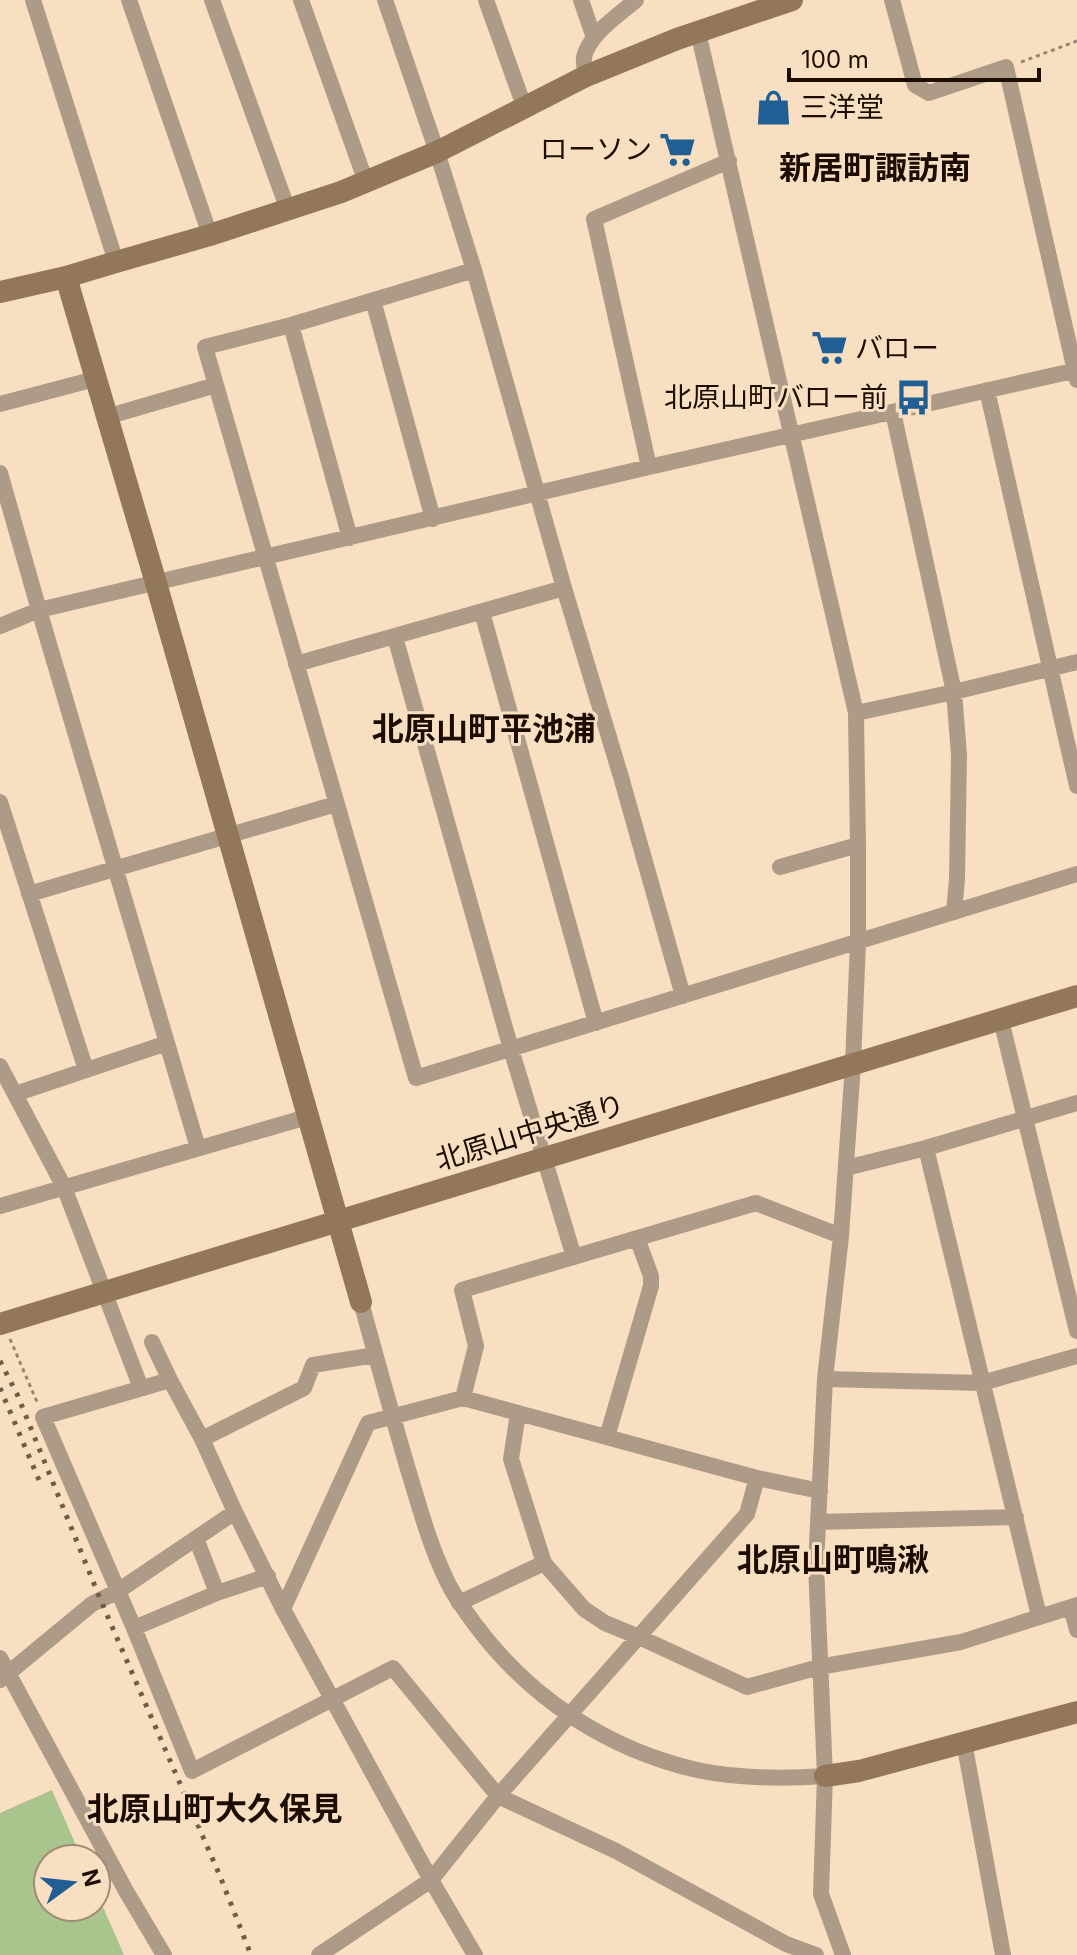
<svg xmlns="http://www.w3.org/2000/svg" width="1077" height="1955" font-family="Inter,'Noto Sans JP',sans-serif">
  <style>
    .building { fill: #a9c48d }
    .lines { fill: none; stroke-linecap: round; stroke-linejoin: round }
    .path { stroke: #99846e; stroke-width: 3; stroke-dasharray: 4 4; stroke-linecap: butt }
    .street { stroke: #ae9b87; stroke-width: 16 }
    .secondary { stroke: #93775a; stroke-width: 22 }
    .rail { stroke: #6f5c49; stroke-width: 5; stroke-dasharray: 4 8; stroke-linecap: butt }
    .labels { text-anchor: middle; stroke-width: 6; stroke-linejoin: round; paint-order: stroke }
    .poi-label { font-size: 28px; fill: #1c0d00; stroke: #f9dfc2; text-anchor: start }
    .street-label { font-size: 28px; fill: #1c0d00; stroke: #f9dfc2 }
    .quarter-label { font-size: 32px; font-weight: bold; fill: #1c0d00; stroke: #f9dfc2 }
  </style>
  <rect width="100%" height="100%" fill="#f9dfc2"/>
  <path class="building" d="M52 1790 82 1859H48V1907H103L124 1955H0V1813Z"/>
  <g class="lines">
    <path class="path" d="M1021 62 1077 41
      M10 1339 37 1402"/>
    <path class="street" d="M33 0 116 262
      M129 0 210 235
      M212 0 288 210
      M301 0 366 182
      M385 0 437 152 474 270 564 588 621 777 683 996
      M486 0 524 106
      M581 0 594 38
      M892 0 915 85 929 93 1006 67 1077 380
      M698 32 856 713 858 845V942L853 1064 841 1236 825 1379 816 1565 825 1776 821 1894 843 1955
      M586 76C585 69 583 63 584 57 590 33 619 15 636 0
      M474 270 291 325 205 347 416 1078 1077 874
      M373 300 433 519
      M291 325 350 538
      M987 390 1077 786
      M0 404 95 379
      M893 412 954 692 959 755 957 879 954 912
      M106 417 216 385
      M649 467 594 219 729 161
      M0 473 39 610 198 1148
      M482 612 596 1023
      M0 626 39 610 94 597 649 467 1077 370
      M395 637 511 1049 574 1257
      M296 664 564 588
      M856 713 954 692 1077 662
      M0 802 86 1070
      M780 867 858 845
      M29 894 336 804
      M1001 1020 1077 1331
      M0 1066 64 1187 141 1388
      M15 1094 167 1043
      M926 1148C963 1304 1002 1460 1039 1616
      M846 1168 926 1148 1077 1103
      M0 1206 307 1117
      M361 1302C376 1357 391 1411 407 1466 419 1505 429 1544 447 1581 455 1598 466 1612 477 1627 531 1699 609 1750 697 1770 740 1779 782 1779 825 1776
      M152 1342 170 1380 202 1439 235 1512 283 1609 431 1880 475 1955
      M825 1379 982 1383 1077 1356
      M170 1380 43 1417 134 1628 192 1771 393 1668 498 1796 616 1851 786 1944 816 1955
      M463 1398 757 1478 820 1491
      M518 1413 511 1459 544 1563 584 1609 605 1623 639 1637 747 1687 819 1667 961 1642 1077 1605
      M607 1437 651 1286V1276L637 1238
      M202 1439 304 1388 313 1365 375 1355
      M818 1522 1016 1517
      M196 1538 217 1593
      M459 1603 544 1563
      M1071 1607 1077 1630
      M283 1609 368 1423 463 1398 476 1346 462 1290 756 1203 841 1236
      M134 1628 217 1593 268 1576
      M0 1658 126 1891 164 1955
      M0 1680 92 1604 118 1591 235 1512
      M964 1742 1003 1955
      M319 1955 431 1880 498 1796 747 1514 757 1478"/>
    <path class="secondary" d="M66 277 156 583 361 1302
      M0 292 66 277 116 262 210 235 341 192 437 152 586 76 677 39 792 0
      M0 1324 1077 996
      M825 1776 859 1771 1077 1712"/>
    <path class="rail" d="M0 1361 17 1394 101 1601 220 1876 251 1955
      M0 1388 39 1480"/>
  </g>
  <defs>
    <symbol id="shop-bare" viewBox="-9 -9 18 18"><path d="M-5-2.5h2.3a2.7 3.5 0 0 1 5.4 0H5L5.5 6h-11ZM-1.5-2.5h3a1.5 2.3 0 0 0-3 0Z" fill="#215e94" stroke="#f9dfc2" stroke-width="2.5" paint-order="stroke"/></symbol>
    <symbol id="supermarket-bare" viewBox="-9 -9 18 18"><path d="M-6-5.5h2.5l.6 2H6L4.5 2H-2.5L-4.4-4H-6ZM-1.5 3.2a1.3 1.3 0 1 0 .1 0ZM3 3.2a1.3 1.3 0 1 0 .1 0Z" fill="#215e94" stroke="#f9dfc2" stroke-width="2.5" paint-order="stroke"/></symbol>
    <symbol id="bus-bare" viewBox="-9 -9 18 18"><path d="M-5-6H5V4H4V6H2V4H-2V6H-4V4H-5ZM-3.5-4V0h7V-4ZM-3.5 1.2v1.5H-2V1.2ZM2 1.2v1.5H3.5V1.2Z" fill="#215e94" stroke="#f9dfc2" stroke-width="2.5" paint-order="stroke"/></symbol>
  </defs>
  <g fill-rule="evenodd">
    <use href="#shop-bare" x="748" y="82" width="51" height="51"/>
    <use href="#supermarket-bare" x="652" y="124" width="51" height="51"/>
    <use href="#supermarket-bare" x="804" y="322" width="51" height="51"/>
    <use href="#bus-bare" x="888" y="372" width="51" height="51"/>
  </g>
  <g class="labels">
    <g class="poi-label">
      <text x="800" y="117">三洋堂</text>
      <text x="652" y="159" text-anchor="end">ローソン</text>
      <text x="855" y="358">バロー</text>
      <text x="888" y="407" text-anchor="end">北原山町バロー前</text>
    </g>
    <g class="street-label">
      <text transform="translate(530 1132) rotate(-17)" y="10">北原山中央通り</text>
    </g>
    <g class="quarter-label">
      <text x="875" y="179">新居町諏訪南</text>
      <text x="484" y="740">北原山町平池浦</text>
      <text x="833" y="1571">北原山町鳴湫</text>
      <text x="215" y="1820">北原山町大久保見</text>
    </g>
  </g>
  <g transform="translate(72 1883) rotate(75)"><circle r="38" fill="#f9dfc2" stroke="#a18b74" stroke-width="2"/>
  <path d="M0-6L14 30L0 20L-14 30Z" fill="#215e94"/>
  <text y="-12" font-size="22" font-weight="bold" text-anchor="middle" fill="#1c0d00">N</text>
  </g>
  <path d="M789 68v12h250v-12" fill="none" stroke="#1c0d00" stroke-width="4"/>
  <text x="801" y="68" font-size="24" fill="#1c0d00" stroke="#f9dfc2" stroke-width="6" paint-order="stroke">100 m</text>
</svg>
